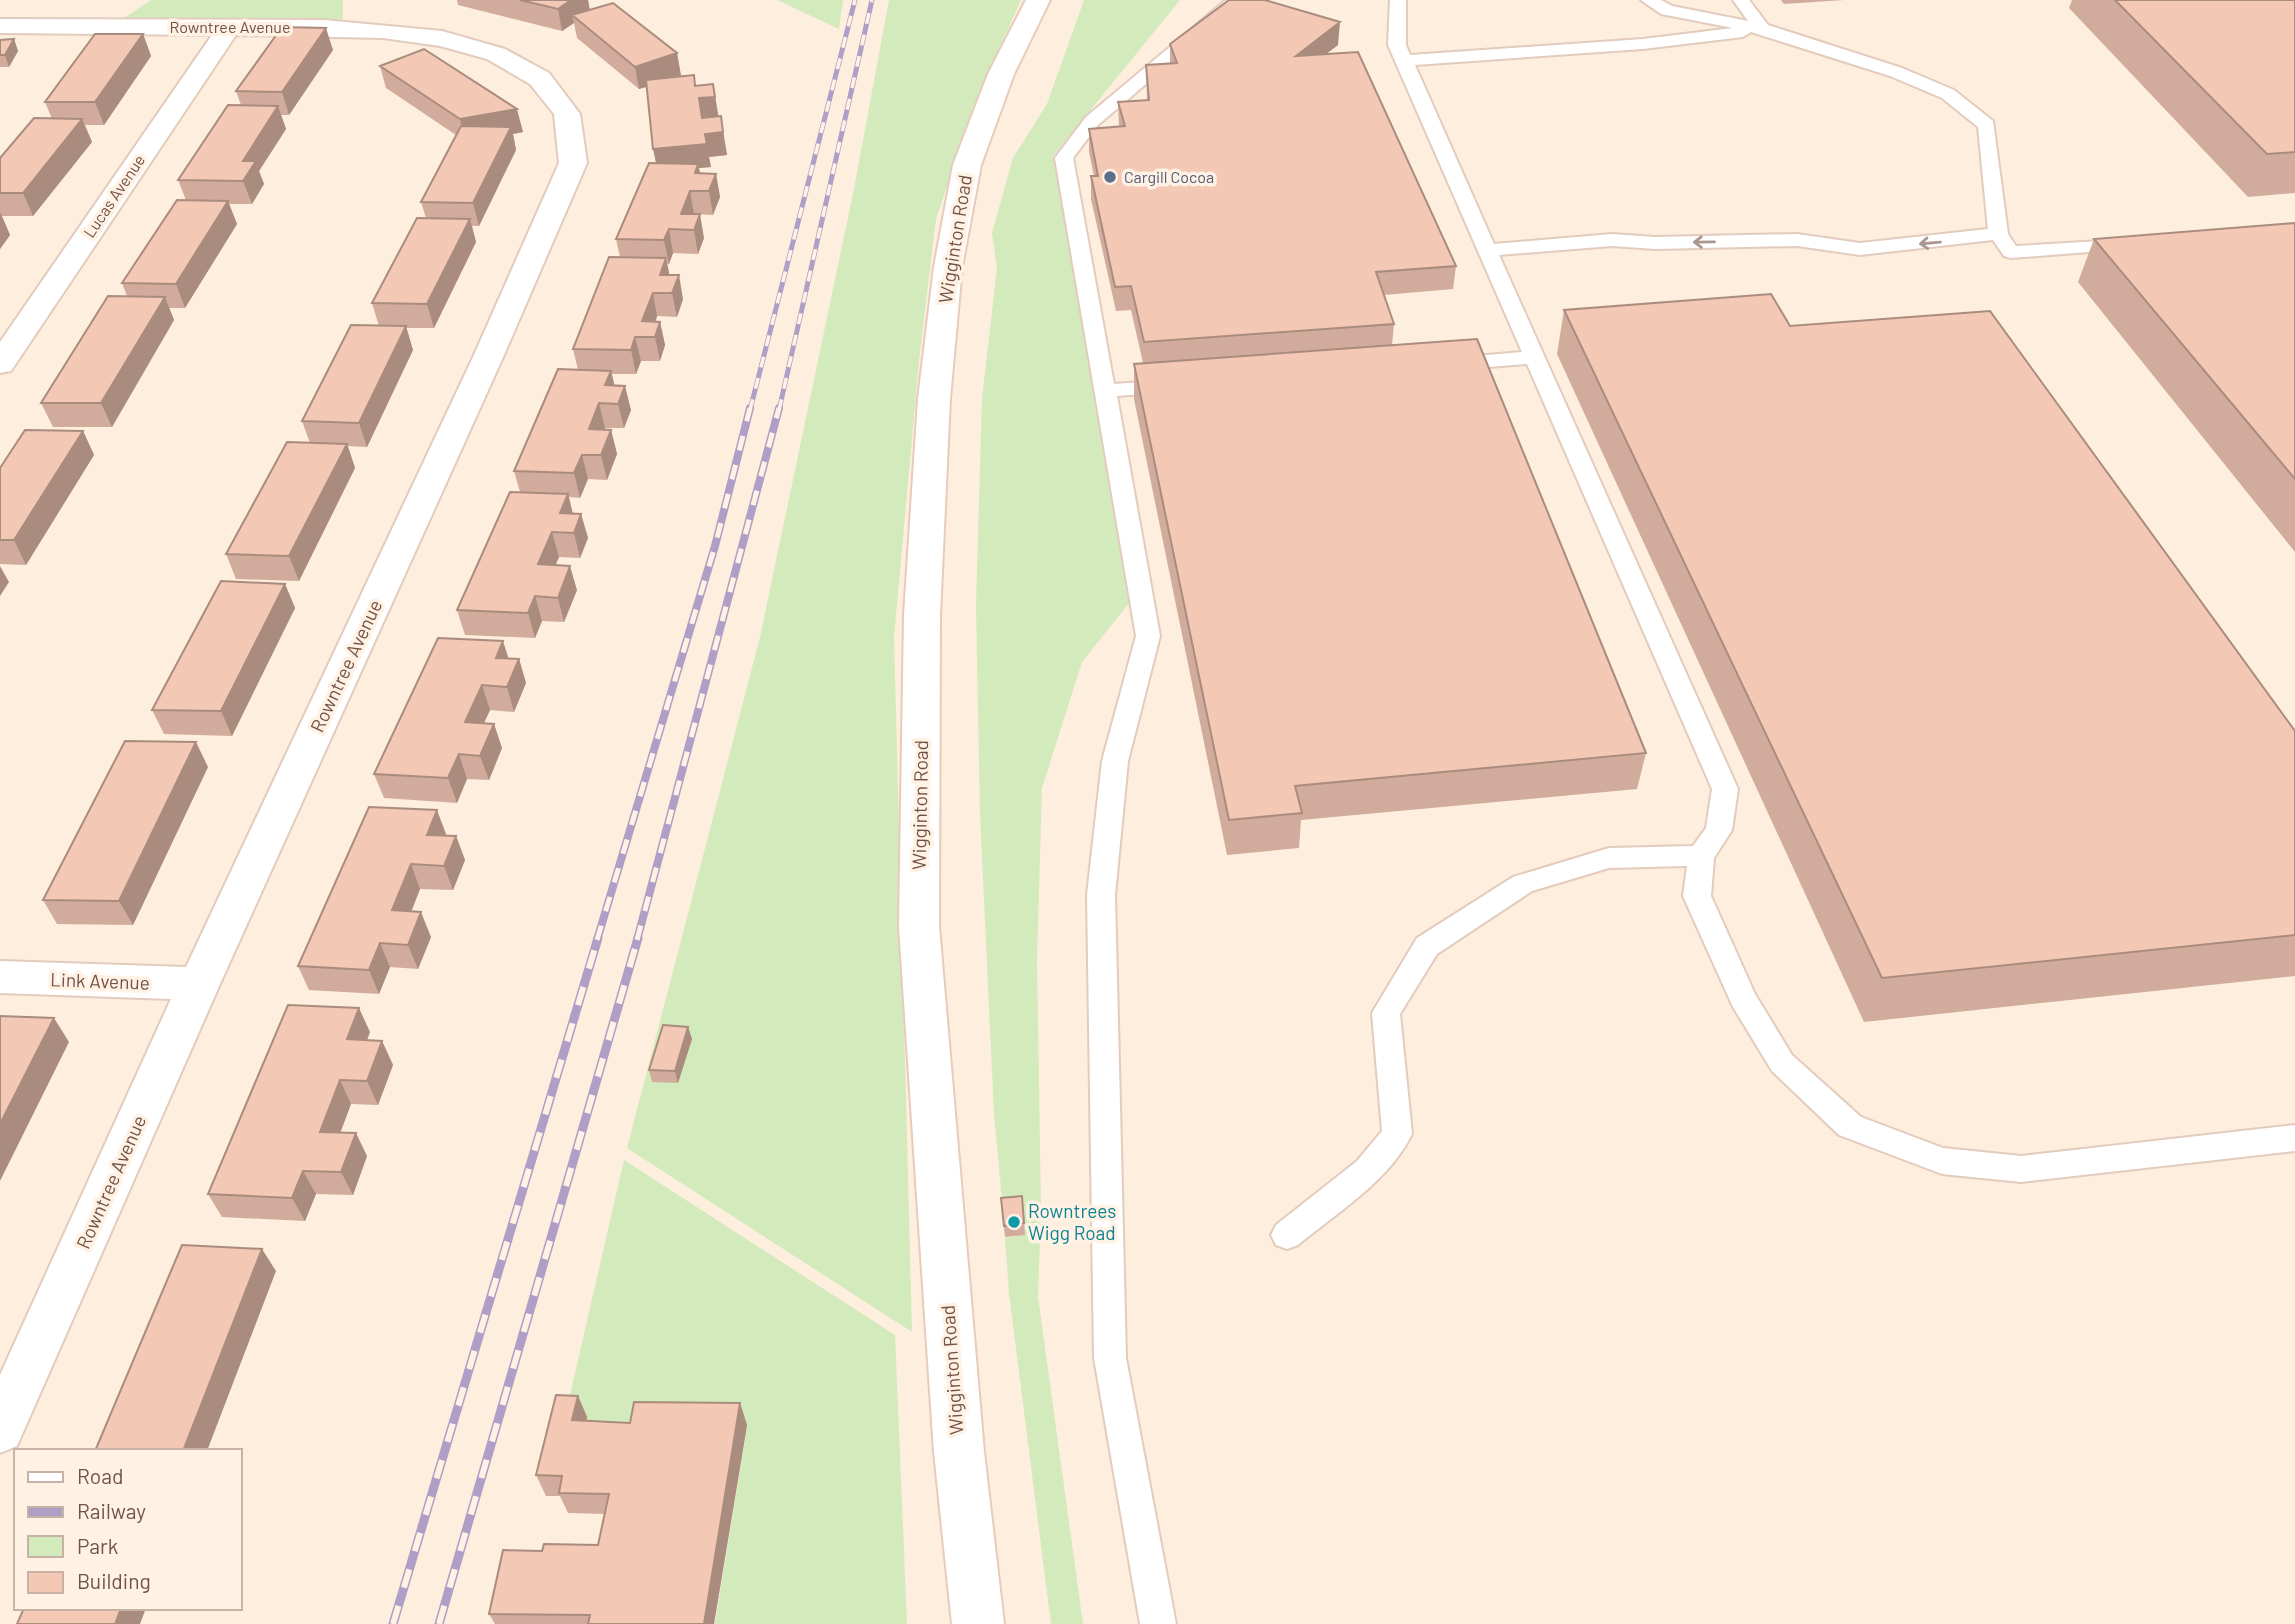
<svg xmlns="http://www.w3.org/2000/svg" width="2295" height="1624" font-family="Barlow,sans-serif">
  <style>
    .green { fill: #d3eabd }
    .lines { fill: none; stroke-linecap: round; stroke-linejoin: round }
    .lane-casing { stroke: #e3cbbd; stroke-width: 4 }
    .street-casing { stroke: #e3cbbd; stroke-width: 4 }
    .secondary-casing { stroke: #e8cbba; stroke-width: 4 }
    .lane { fill: #fff; fill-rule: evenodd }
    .street { fill: #fff; fill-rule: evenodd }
    .secondary { fill: #fff; fill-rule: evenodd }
    .rail-far2-casing { stroke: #af9ec5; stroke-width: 5 }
    .rail-far1-casing { stroke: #af9ec5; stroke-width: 8 }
    .rail-casing { stroke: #af9ec5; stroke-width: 9 }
    .rail-far2 { stroke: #fff2e5; stroke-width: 3.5; stroke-dasharray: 11; stroke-linecap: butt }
    .rail-far1 { stroke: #fff2e5; stroke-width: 5; stroke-dasharray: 15; stroke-linecap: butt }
    .rail { stroke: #fff2e5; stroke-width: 6; stroke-dasharray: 19; stroke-linecap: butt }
    .wall { fill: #d1ac9c }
    .shaded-wall { fill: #aa8c7f }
    .building { fill: #f3c8b5; stroke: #aa8c7f; stroke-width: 2 }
    .oneway { stroke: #ab9790 }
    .service-dot { fill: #5c6f8a; stroke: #fff2e5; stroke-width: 2.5 }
    .culture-dot { fill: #0f9aa8; stroke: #fff2e5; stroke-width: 2.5 }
    .labels { text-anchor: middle; stroke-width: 7; stroke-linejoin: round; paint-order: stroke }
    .far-street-label { font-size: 16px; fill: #735246; stroke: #fff2e5 }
    .far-service-label { font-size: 16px; fill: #4e5e75; stroke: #fff2e5; text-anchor: start }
    .street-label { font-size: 19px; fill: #735246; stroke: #fff2e5 }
    .culture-label { font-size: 19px; fill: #0d838f; stroke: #fff2e5; text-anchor: start }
  </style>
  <rect width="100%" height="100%" fill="#fdeede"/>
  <path class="green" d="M151 0H343V19H123Z
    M777 0H843L839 29Z
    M889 0H1021L974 105 936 219 919 361 894 637 912 1332 627 1148 760 637 854 189Z
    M1084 0H1180L1053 156 1134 597 1082 662 1042 788 1037 960 1041 1208 1038 1297 1083 1624H1051L1009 1293 1005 1238 1025 1235 1003 1210 994 1114 980 815 976 605 982 398 997 269 992 233 1013 158 1047 104Z
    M624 1160 895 1335 907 1624H715L747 1425 638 1444 565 1417Z"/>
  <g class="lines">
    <defs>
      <path id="lane" d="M1226 0H1244L1098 125 1073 158 1114 384 1169 380 1180 386 1169 392 1117 396 1160 636 1128 761 1115 895 1126 1358 1176 1624H1140L1094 1358 1087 895 1102 761 1136 636 1055 158 1086 117Z
        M1390 0H1406V45L1410 55 1643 39 1733 28 1661 14 1641 0H1661L1672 6 1748 21 1733 0H1749L1768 25 1902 68 1954 90 1993 121 2008 234 2016 246 2135 239 2138 243 2135 247 2128 249 2011 258 2004 256 1993 240 1860 255 1797 246 1655 249 1612 246 1499 255 1738 789 1732 830 1714 858 1711 896 1755 994 1792 1055 1861 1117 1943 1148 2021 1156 2295 1125V1151L2021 1182 1942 1174 1839 1135 1772 1071 1733 1007 1683 896 1687 866 1609 868 1532 891 1437 954 1400 1014 1412 1134C1389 1181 1338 1212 1298 1245L1287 1249 1276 1245 1271 1235 1276 1225 1357 1161 1382 1131 1372 1013 1417 938 1513 877 1609 848 1693 846 1706 828 1712 789 1527 364 1452 370 1442 364 1452 358 1522 352 1388 45ZM1751 32 1890 76 1942 98 1978 127 1988 229 1860 243 1797 234 1655 237 1612 234 1494 244 1415 65 1643 49 1743 37Z"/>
      <path id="street" d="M0 19 324 20 442 31 505 49 549 73 580 114 587 163 504 355 220 984 17 1446 0 1453V1375L171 999 0 993V961L186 967 474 355 559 163 554 114 530 84 487 59 440 46 383 38 236 35 11 371 0 373V342L212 35 0 33Z"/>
      <path id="secondary" d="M1026 0H1050L1014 74 981 165 962 267 950 399 940 615 939 926 984 1452 1004 1624H952L934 1452 899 926 904 615 918 399 934 267 953 165 988 74Z"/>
    </defs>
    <use href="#lane" class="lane-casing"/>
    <use href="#street" class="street-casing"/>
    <use href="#secondary" class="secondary-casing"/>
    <use href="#lane" class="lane"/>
    <use href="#street" class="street"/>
    <use href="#secondary" class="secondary"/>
    <defs>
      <path id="rail-far2" d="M750 410 855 0
        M779 410 872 0"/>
      <path id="rail-far1" d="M597 940 715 546 750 408
        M637 940 779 408"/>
      <path id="rail" d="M393 1624 598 938
        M439 1624 638 938"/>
    </defs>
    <use href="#rail-far2" class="rail-far2-casing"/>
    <use href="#rail-far1" class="rail-far1-casing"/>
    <use href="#rail" class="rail-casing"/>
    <use href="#rail-far2" class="rail-far2"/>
    <use href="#rail-far1" class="rail-far1"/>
    <use href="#rail" class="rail"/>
  </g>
  <path class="wall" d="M457 0H588L590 10 677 53 681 76 695 86 718 116H721L727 155 709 157 711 167 699 168 700 173 716 174 720 197 713 215 694 214 704 238 698 254 673 253 669 264H667L669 275 683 299 677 317 657 316 656 321 660 322 665 345 660 361H641L636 374H612L614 386 631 410 624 428H605L604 430H611L617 454 607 480 588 479 580 498 569 497 573 514H581L588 538 580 558 559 557 555 565 577 590 564 622 542 621 535 638 465 635 457 610 520 492 514 471 578 370 573 349 620 257 616 239 656 163 647 87 639 89 577 38 574 23 562 31 458 5Z
    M1781 0H1844L1784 4Z
    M2072 0H2295V193L2248 197 2069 8Z
    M143 34 151 56 104 125H85L92 142 33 216H2L10 235 0 249V158L52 119 45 102Z
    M14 39 18 51 9 67H0V40Z
    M1170 44 1338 45 1326 54 1456 266 1453 289 1384 295 1394 324 1392 345 1646 753 1637 789 1301 820 1299 848 1227 855 1134 399V364L1143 363 1131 310 1116 311 1091 199V176H1094L1089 152V129L1119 127 1118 102 1147 100 1146 65 1170 64Z
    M333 50 289 115H281L286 129 259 171 264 184 252 204H229L237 224 185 308H169L174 320 112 427H53L41 403 127 296 122 283 186 200 178 180 241 105 236 91Z
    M380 66 523 132 513 134 516 150 479 226H472L476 242 434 328H406L413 350 367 447 348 446 355 468 299 581 236 579 226 554 310 443 302 421 379 326 372 303 426 218 421 202 456 135 386 88Z
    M2295 223V552L2078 282 2094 239Z
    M1564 310 1790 326 2295 731V976L1864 1022 1557 354Z
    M83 431 94 455 26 565 0 564V468Z
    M285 584 295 608 232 736 164 734 152 710Z
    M508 658 519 659 526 683 514 712 490 710 484 723 494 724 502 748 489 780 467 779 457 803 384 798 374 774Z
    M208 767 133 925 57 924 43 900Z
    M369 807 446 834 445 835 456 836 465 860 453 890 420 889 411 912 431 937 418 969 390 967 379 994 309 990 298 966Z
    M688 1027 692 1039 678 1083 652 1082 649 1070Z
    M370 1032 367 1040 382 1041 393 1065 378 1105 351 1104 340 1132 367 1156 353 1195 316 1194 305 1221 222 1217 208 1194Z
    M1022 1196 1025 1235 1005 1237 1001 1198Z
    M578 1396 587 1417 586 1421 630 1423 740 1403 747 1425 714 1624H495L489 1614 542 1551 598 1545 605 1514 568 1513 560 1496H546L536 1475Z"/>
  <path class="shaded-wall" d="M571 0H588L590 12 572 15 574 23 562 31 558 9Z
    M1340 22 1338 45 1294 78 1296 56Z
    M326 28 333 50 289 115 282 92Z
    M143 34 151 56 104 125 95 102Z
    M14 39 18 51 9 67 5 55Z
    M677 53 681 76 639 89 635 67Z
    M713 84 719 119 703 121 706 141 699 98Z
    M278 106 286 129 259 171 264 184 252 204 243 181V161Z
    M517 109 523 132 513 134 516 150 479 226 473 203 466 142 460 119Z
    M82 119 92 142 33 216 23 193Z
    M723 132 727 155 709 157 711 167 699 168 702 187 658 172 653 149 705 134Z
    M716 174 720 197 713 215 709 191Z
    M690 191 694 214H681Z
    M228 201 237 224 185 308 176 284Z
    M0 212 10 235 0 249Z
    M700 214 704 238 698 254 694 230Z
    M470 219 476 242 434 328 427 304Z
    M669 229 673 253 669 264 664 240Z
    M666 258 671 282 660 275Z
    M679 275 683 299 677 317 672 293Z
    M653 293 657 316 650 337 642 321Z
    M165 297 174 320 112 427 101 403Z
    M660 322 665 345 660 361 655 337Z
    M406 326 413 350 367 447 359 423Z
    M635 337 641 361 636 374 631 350Z
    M611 371 617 395 605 385Z
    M625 386 631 410 624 428 618 404Z
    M599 403 605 428 594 453 589 429Z
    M611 430 617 454 607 480 601 455Z
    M83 431 94 455 26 565 14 540Z
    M347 444 355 468 299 581 289 556Z
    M582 455 588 479 580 498 574 473Z
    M568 494 574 519 560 513Z
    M581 514 588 538 580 558 574 533Z
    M552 532 559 557 545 589 538 564Z
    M0 566 9 582 0 596Z
    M570 566 577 590 564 622 558 598Z
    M285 584 295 608 232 736 221 711Z
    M535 596 542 621 535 638 528 613Z
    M503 641 511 666 496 658Z
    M519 659 526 683 514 712 507 687Z
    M482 685 490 710 473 747 465 722Z
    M494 724 502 748 489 780 480 756Z
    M196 742 208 767 133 925 119 901Z
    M459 754 467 779 457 803 448 778Z
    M437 810 446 834 436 859 427 835Z
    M456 836 465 860 453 890 444 866Z
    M411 864 420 889 402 935 392 910Z
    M421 912 431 937 418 969 408 945Z
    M380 943 390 967 379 994 369 970Z
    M359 1008 370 1032 358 1063 347 1039Z
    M54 1018 69 1042 0 1181V1124Z
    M688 1027 692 1039 678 1083 675 1071Z
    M382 1041 393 1065 378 1105 367 1081Z
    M340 1080 351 1104 332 1155 320 1132Z
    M356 1133 367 1156 353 1195 341 1172Z
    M303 1171 316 1194 305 1221 292 1198Z
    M262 1249 276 1271 207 1451H183Z
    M578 1396 587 1417 581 1442 572 1420Z
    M740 1403 747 1425 714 1624H704Z
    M121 1608H146L140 1624H115Z"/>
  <path class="building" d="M520 0H571L558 9Z
    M1229 0H1265L1340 22 1296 56 1358 52 1456 266 1376 272 1394 324 1144 342 1131 286 1115 287 1091 176H1098L1089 129 1125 126 1118 102 1149 100 1146 65 1177 63 1170 44Z
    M2115 0H2295V152L2267 154Z
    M613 3 677 53 635 67 572 15Z
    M282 27 326 28 282 92 236 91Z
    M95 34H143L95 102H45Z
    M14 39 5 55H0V40Z
    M424 49 517 109 460 119 380 66Z
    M694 75 695 86 713 84 715 97 699 98 702 118 721 116 723 132 705 134 707 144 653 149 646 80Z
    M228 105 278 106 243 161H256L243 181 178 180Z
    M34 118 82 119 23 193H0V158Z
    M461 126 511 127 473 203 421 202Z
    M649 163 698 164 695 173 716 174 709 191H690L681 214H700L694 230 669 229 664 240 616 239Z
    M177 200 228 201 176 284 122 283Z
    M417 218 470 219 427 304 372 303Z
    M2295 223V479L2094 239Z
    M609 257 666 258 660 275H679L672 293H653L642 321 660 322 655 337H635L631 350 573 349Z
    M1771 294 1790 326 1990 311 2295 731V935L1882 978 1564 310Z
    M108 296 165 297 101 403H41Z
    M351 325 406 326 359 423 302 421Z
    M1477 339 1646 753 1295 786 1302 813 1229 820 1134 364Z
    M558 369 611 371 605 385 625 386 618 404 599 403 589 429 611 430 601 455H582L574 473 514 471Z
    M25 430 83 431 14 540H0V468Z
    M287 442 347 444 289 556 226 554Z
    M510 492 568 494 560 513 581 514 574 533 552 532 538 564 570 566 558 598 535 596 528 613 457 610Z
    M221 581 285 584 221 711 152 710Z
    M438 638 503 641 496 658 519 659 507 687 482 685 465 722 494 724 480 756 459 754 448 778 374 774Z
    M125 741 196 742 119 901 43 900Z
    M369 807 437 810 427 835 456 836 444 866 411 864 392 910 421 912 408 945 380 943 369 970 298 966Z
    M288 1005 359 1008 347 1039 382 1041 367 1081 340 1080 320 1132 356 1133 341 1172 303 1171 292 1198 208 1194Z
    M0 1016 54 1018 0 1124Z
    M663 1025 688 1027 675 1071 649 1070Z
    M1022 1196 1024 1223 1004 1226 1001 1198Z
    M182 1245 262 1249 183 1451H95Z
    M556 1395 578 1396 572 1420 630 1423 634 1402 740 1403 704 1624H588L590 1615 489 1614 503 1550 542 1551 544 1544 598 1545 609 1494 559 1493 562 1476 536 1475Z
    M24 1608H121L115 1624H17Z"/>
  <defs><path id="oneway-shaft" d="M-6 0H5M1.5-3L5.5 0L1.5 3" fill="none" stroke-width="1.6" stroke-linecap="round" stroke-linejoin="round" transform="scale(1.75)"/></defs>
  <g class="oneway">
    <use href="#oneway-shaft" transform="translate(1704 242) rotate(179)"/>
    <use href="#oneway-shaft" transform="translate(1930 243) rotate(175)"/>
  </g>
  <circle class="service-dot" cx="1110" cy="177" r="7"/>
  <circle class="culture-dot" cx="1014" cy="1222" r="7"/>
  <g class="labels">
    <g class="far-street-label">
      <text x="230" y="33">Rowntree Avenue</text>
      <text transform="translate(114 196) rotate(-56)" y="6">Lucas Avenue</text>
    </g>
    <g class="far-service-label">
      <text x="1124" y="183">Cargill Cocoa</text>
    </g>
    <g class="street-label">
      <text transform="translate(955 239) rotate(-81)" y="7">Wigginton Road</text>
      <text transform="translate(346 666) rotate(-65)" y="7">Rowntree Avenue</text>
      <text transform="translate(920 805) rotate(-89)" y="7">Wigginton Road</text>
      <text transform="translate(100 981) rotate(2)" y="7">Link Avenue</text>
      <text transform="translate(111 1182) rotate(-66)" y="7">Rowntree Avenue</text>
      <text transform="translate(952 1370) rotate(-94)" y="7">Wigginton Road</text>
    </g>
    <g class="culture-label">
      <text x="1028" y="1218">Rowntrees<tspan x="1028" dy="22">Wigg Road</tspan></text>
    </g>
  </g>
  <rect x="14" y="1449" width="228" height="161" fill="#fff2e5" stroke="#c7b2a5" stroke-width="2"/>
  <rect x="28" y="1472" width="35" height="10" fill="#ffffff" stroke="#c7b2a5" stroke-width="2"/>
  <text x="77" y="1484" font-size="21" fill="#735246">Road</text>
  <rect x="28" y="1507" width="35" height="10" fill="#af9ec5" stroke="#c7b2a5" stroke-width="2"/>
  <text x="77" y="1519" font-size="21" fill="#735246">Railway</text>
  <rect x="28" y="1536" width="35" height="21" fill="#d3eabd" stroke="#c7b2a5" stroke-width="2"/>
  <text x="77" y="1554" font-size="21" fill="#735246">Park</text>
  <rect x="28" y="1572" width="35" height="21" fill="#f3c8b5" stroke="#c7b2a5" stroke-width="2"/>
  <text x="77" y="1589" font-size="21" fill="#735246">Building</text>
</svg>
